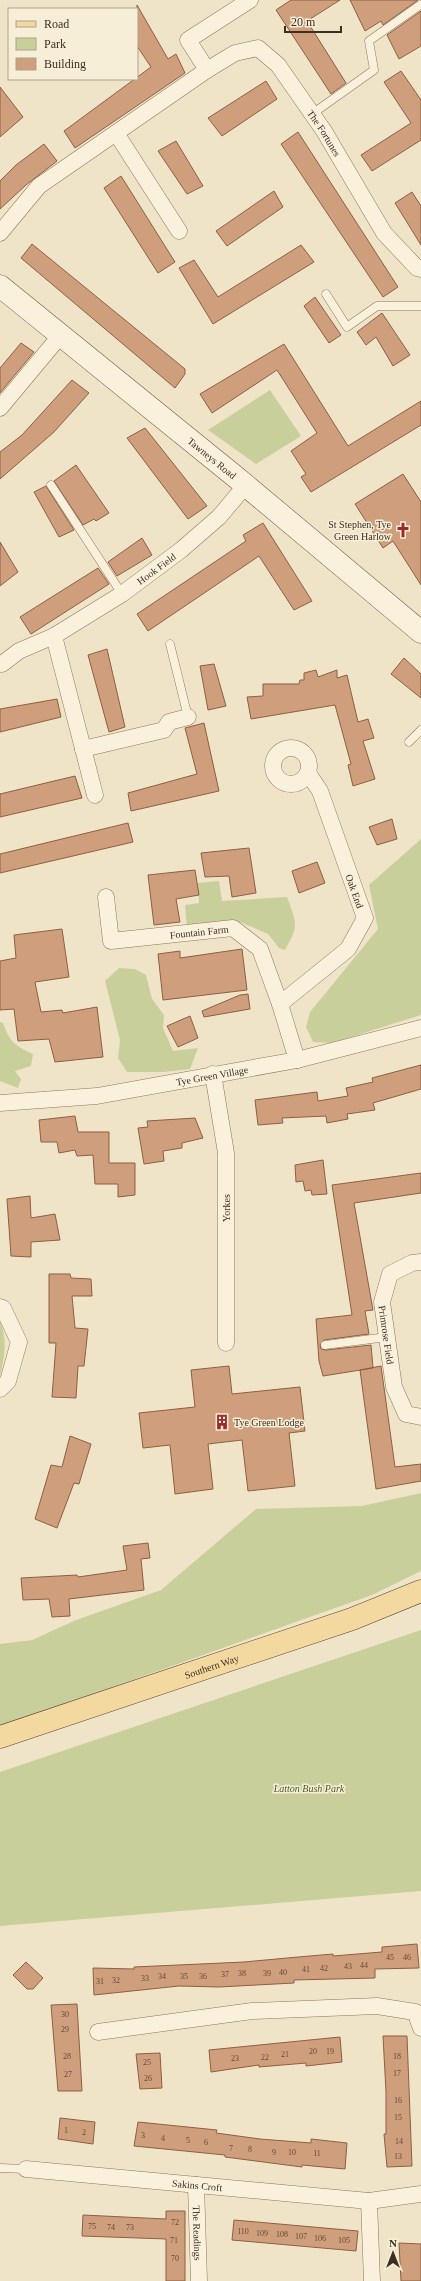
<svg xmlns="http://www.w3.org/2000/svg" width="421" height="2281" font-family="Georgia,serif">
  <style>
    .green { fill: #c9cf9b }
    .building { fill: #cf9f7d; stroke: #8d5f41 }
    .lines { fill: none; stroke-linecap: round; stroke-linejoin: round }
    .lane-casing { stroke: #8d765c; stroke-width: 9 }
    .street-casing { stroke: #8d765c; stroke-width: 17 }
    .secondary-casing { stroke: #6f573f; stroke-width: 23 }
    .primary-casing { stroke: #5b4430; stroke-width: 23 }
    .lane { stroke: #faf1dc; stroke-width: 8 }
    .street { stroke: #faf1dc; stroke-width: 16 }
    .secondary { stroke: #faf1dc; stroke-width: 22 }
    .primary { stroke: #f3d9a0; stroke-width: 22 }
    .labels { text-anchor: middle; stroke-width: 3; stroke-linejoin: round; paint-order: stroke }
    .number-label { font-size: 8px; fill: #624a37 }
    .street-label { font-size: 10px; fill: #3d2e20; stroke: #f7eed8 }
    .poi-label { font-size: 10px; fill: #3d2e20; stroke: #f7eed8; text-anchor: end }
    .park-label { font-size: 10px; font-style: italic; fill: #4d5a26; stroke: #f7eed8 }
  </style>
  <rect width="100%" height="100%" fill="#f0e4c8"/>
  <path class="green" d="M270 390 301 436 256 464 208 430Z
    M421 839V1015L332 1043 313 1042 306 1027 310 1012 378 929 369 885Z
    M219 881 222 901 287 897C297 924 299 925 285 950L279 948 268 934 240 922 187 927 185 905 199 903 198 883Z
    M119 968 135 969 146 975 152 999 164 1015 163 1028 173 1051 198 1048 190 1069 164 1072H127L118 1058 120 1040 105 981Z
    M0 1022 3 1023C10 1042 14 1045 33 1054L31 1066 15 1071 21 1079 18 1088 0 1081Z
    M0 1322C8 1339 4 1359 0 1376Z
    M421 1493V1571L372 1595 0 1727V1644L32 1640 76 1620 161 1590 256 1509 362 1506Z
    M421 1630V1891L0 1926V1772Z"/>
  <path class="building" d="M291 0H340L307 21 346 83 331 94 276 10Z
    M350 0H418L383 25 381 21 365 31Z
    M137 5 168 59 176 54 185 73 75 148 64 131 151 67 137 46Z
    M421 11V46L399 59 387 35Z
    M401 71 421 100V140L372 171 361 155 411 123 384 82Z
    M266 81 277 99 222 136 208 118Z
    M0 87 23 117 0 137Z
    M298 132 398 287 383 297 281 144Z
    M176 141 203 186 187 194 158 151Z
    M44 144 57 161 26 185 0 209V181L16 165Z
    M121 176 175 262 158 273 104 188Z
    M274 191 283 207 227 246 216 231Z
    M412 192 421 206V245L395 203Z
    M32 244 185 369V374L175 388 21 258Z
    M301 245 314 262 213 324 179 268 194 260 218 297Z
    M315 297 341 335 329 343 304 306Z
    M382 313 410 355 393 366 376 337 366 345 357 332Z
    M21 343 34 352 0 393V368Z
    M284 344 348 446 421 401V425L311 492 301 477 306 474 291 451 317 433 277 370 212 413 200 394Z
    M72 380 89 393 54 432 0 479V452L22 435Z
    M145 428 207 506 188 519 127 438Z
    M76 465 109 513 96 521 94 519 83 525 54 481Z
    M403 474 421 502V585L393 541 383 548 355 504Z
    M46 486 74 530 59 537 34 492Z
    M263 523 312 601 294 610 259 556 148 631 137 614 246 541 243 535Z
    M142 538 152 555 117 576 108 562Z
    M0 542 18 572 0 586Z
    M98 568 109 584 31 634 20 617Z
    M107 649 125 727 109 732 88 655Z
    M404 658 421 674V698L391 674Z
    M214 664 226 706 208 710 200 666Z
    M316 670 318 677 337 670V678L347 675 358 722 368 719 374 738 363 741 375 779 353 786 348 765 351 764 335 705 251 719 247 697 263 696V684H299L300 680H304V673Z
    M57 699 61 717 0 732V709Z
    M204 723 219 791 131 811 128 793 197 774 185 728Z
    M75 776 82 798 0 817V794Z
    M392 819 397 839 377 845 369 827Z
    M128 823 133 842 0 873V854Z
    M249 848 256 893 232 897 229 876 205 877 201 853Z
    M317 862 325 883 299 893 292 871Z
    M195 870 199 895 176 899 180 922 154 925 148 875Z
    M62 929 69 977 35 982 41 1012 62 1010 63 1013 97 1007 103 1057 55 1062 49 1039 18 1041 14 1009 0 1010V961L16 958 14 935Z
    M242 949 247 990 163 1000 158 954 180 951V958Z
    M248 994 250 1009 204 1017 202 1011 240 995Z
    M190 1016 198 1038 178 1047 167 1026Z
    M421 1065V1089L373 1103 375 1110 347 1114 348 1119 327 1123 326 1116 282 1118 283 1123 258 1125 255 1100 317 1092 318 1101 348 1096 346 1088 373 1082 372 1078Z
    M75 1116 78 1132H109V1163H135V1195L118 1197V1184H95L93 1155 77 1156 75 1150 59 1153 57 1142H41L39 1120Z
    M195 1118 203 1138 182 1143V1148L163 1151 164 1161 144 1164 138 1128 148 1127 147 1121Z
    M323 1160 327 1194 312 1195 311 1190 305 1191 303 1181 296 1182 295 1165Z
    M421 1173V1193L354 1203 373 1310 365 1311 369 1334 324 1340 320 1345 321 1349 326 1350 371 1345 373 1368 323 1376 319 1361 316 1319 352 1315 332 1185Z
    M30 1196 31 1218 55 1214 60 1240 31 1242V1257L11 1256 7 1199Z
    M49 1274H70L71 1278 91 1279 92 1296H72L75 1328 88 1329 84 1366H78L76 1398 52 1397 56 1343H49Z
    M229 1366 232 1394 300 1387 305 1431 289 1433 295 1486 248 1491 242 1440 208 1444 213 1489 175 1494 170 1445 143 1448 139 1413 195 1407 191 1370Z
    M381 1366 395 1467 421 1464V1481L376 1489 360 1370Z
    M70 1436 91 1444 79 1484 74 1483 57 1528 35 1519 51 1465 62 1467Z
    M148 1543 150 1558 141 1559 144 1590 69 1599 70 1616 52 1617 49 1599 23 1600 21 1578 77 1575 78 1577 127 1570 123 1546Z
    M417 1944 419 1968 375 1969V1978L294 1980V1983L219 1987 179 1986 94 1995 93 1968 134 1969V1967L244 1962 298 1957 333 1954V1956L382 1952V1947Z
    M26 1962 43 1978 33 1989H27L13 1975Z
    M77 2004 82 2091H58L51 2005Z
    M383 2036H407L412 2166 387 2167 384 2134H386V2092Z
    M340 2037 342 2062 306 2066V2063L259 2067V2065L211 2072 209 2050Z
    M160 2053 162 2088 140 2089 136 2054Z
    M60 2118 95 2122 93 2144 58 2139Z
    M138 2122 217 2130 216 2133 260 2139 311 2143V2139L347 2143 345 2169 302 2165V2167L225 2157V2155L134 2146Z
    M166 2211H185V2281H166V2239L82 2236 83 2215 166 2219Z
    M234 2220 358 2231 356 2251 232 2240Z
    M399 2243 421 2244V2281H401Z"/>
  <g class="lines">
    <defs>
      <path id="lane" d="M312 114 374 70 369 41 420 5
        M326 294 347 327 377 306H421
        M51 485 122 594
        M170 644 188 717
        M409 742 421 730
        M325 1345 387 1337
        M0 2168 26 2169"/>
      <g id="street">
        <path d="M207 70 188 40 250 0"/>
        <path d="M116 133 179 231"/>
        <path id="s1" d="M0 233 39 186 207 70 235 53 258 48 278 65 324 131 384 233 417 268 421 269"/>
        <path d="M0 408 60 336"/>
        <path d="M54 636 95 795"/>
        <path id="s2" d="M2 664 19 651 54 636 122 594 181 550 219 517 246 485"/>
        <circle cx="291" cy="766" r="18"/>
        <path d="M83 749 164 730 169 722 188 717"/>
        <path id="s3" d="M106 897 111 941 233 928 260 949 280 1004 297 1060"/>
        <path d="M280 1004 348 949 365 918 320 791 308 773"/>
        <path d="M213 1074 226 1153V1343"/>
        <path id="s4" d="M0 1103 97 1096 297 1060 421 1028"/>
        <path id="s5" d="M421 1262 412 1263 390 1274 382 1302 394 1387 406 1414 421 1417"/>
        <path d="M0 1307 3 1308 19 1342 8 1381 0 1389"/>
        <path d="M98 2032 252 2011 377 2006 415 2012 421 2028"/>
        <path id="s6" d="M26 2169 369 2201"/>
        <path id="s7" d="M196 2185 199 2281"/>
        <path d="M372 2281 369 2201 421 2194"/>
      </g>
      <g id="secondary">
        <path id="s8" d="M0 286 237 478 421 632"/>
      </g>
      <g id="primary">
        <path id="s9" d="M0 1737 352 1619 421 1591"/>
      </g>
    </defs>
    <use href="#lane" class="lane-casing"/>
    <use href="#street" class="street-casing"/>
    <use href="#secondary" class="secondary-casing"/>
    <use href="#primary" class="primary-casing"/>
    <use href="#lane" class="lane"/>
    <use href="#street" class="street"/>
    <use href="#secondary" class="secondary"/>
    <use href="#primary" class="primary"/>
  </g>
  <defs>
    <symbol id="church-bare" viewBox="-9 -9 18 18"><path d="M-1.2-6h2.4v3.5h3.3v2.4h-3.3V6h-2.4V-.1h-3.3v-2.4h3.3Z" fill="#9e2a2b" stroke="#f7eed8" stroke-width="2.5" paint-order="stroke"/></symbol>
    <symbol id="building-bare" viewBox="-9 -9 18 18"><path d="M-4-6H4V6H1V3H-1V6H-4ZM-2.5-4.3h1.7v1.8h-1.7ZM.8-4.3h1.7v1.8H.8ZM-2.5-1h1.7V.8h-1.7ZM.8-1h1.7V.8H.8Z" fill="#9e2a2b" stroke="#f7eed8" stroke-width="2.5" paint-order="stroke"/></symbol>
  </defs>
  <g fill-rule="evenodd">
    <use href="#church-bare" x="392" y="519" width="22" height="22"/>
    <use href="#building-bare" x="211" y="1411" width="22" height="22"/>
  </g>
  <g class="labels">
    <g class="number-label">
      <text x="390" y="1960">45</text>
      <text x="407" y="1960">46</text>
      <text x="364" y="1968">44</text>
      <text x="348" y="1969">43</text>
      <text x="324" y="1971">42</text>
      <text x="306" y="1972">41</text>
      <text x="283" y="1975">40</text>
      <text x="242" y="1976">38</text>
      <text x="267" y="1976">39</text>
      <text x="225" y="1977">37</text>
      <text x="162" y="1979">34</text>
      <text x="184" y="1979">35</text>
      <text x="203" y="1979">36</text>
      <text x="145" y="1981">33</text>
      <text x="116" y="1983">32</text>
      <text x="100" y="1984">31</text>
      <text x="65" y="2017">30</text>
      <text x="65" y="2032">29</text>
      <text x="313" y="2054">20</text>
      <text x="330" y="2054">19</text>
      <text x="285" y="2057">21</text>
      <text x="67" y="2059">28</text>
      <text x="397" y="2059">18</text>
      <text x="265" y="2060">22</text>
      <text x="235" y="2061">23</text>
      <text x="147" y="2065">25</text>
      <text x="397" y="2076">17</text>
      <text x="68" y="2077">27</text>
      <text x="148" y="2081">26</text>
      <text x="398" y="2103">16</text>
      <text x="398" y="2120">15</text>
      <text x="66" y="2133">1</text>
      <text x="84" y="2135">2</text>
      <text x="143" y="2138">3</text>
      <text x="163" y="2141">4</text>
      <text x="188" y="2143">5</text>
      <text x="399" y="2144">14</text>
      <text x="206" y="2145">6</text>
      <text x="231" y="2151">7</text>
      <text x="250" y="2152">8</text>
      <text x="274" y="2155">9</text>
      <text x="292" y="2155">10</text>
      <text x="317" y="2156">11</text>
      <text x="398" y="2159">13</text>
      <text x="175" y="2225">72</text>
      <text x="92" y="2229">75</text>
      <text x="111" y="2230">74</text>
      <text x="130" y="2230">73</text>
      <text x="243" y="2234">110</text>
      <text x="262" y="2236">109</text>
      <text x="282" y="2237">108</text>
      <text x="301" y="2239">107</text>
      <text x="320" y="2241">106</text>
      <text x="174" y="2243">71</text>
      <text x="344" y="2243">105</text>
      <text x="175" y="2261">70</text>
    </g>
    <g class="street-label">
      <text dy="4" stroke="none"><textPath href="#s1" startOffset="430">The Fortunes</textPath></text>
      <text dy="4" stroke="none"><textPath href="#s8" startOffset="273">Tawneys Road</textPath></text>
      <text dy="4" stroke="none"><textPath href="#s2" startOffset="182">Hook Field</textPath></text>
      <text transform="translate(355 891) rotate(70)" y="4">Oak End</text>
      <text dy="4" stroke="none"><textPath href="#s3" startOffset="133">Fountain Farm</textPath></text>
      <text dy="4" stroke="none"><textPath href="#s4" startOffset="214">Tye Green Village</textPath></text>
      <text transform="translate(226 1208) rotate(-90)" y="4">Yorkes</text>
      <text dy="4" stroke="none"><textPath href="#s5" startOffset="96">Primrose Field</textPath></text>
      <text dy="4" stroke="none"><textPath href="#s9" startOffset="223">Southern Way</textPath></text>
      <text dy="4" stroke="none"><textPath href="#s6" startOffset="172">Sakins Croft</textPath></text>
      <text dy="4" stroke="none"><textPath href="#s7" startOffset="48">The Readings</textPath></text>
    </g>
    <g class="poi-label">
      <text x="391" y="528">St Stephen, Tye<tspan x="391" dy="12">Green Harlow</tspan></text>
      <text x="234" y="1426" text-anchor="start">Tye Green Lodge</text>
    </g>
    <g class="park-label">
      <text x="309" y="1792">Latton Bush Park</text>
    </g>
  </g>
  <rect x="8" y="8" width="130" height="72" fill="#f7eed8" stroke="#ada18e"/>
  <rect x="16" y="21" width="20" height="6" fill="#f3d9a0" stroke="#ada18e"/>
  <text x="44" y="28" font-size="12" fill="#3d2e20">Road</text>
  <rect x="16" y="38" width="20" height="12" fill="#c9cf9b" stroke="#ada18e"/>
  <text x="44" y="48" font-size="12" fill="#3d2e20">Park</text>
  <rect x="16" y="58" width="20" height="12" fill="#cf9f7d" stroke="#ada18e"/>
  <text x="44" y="68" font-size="12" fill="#3d2e20">Building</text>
  <g transform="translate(393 2253)" stroke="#f7eed8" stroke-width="3" paint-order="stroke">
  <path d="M0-3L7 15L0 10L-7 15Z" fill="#3d2e20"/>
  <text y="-6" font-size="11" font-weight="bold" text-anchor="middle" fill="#3d2e20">N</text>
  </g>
  <path d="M285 26v6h56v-6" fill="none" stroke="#3d2e20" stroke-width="2"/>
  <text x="291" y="26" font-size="12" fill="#3d2e20" stroke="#f7eed8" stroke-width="3" paint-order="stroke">20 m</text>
</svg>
